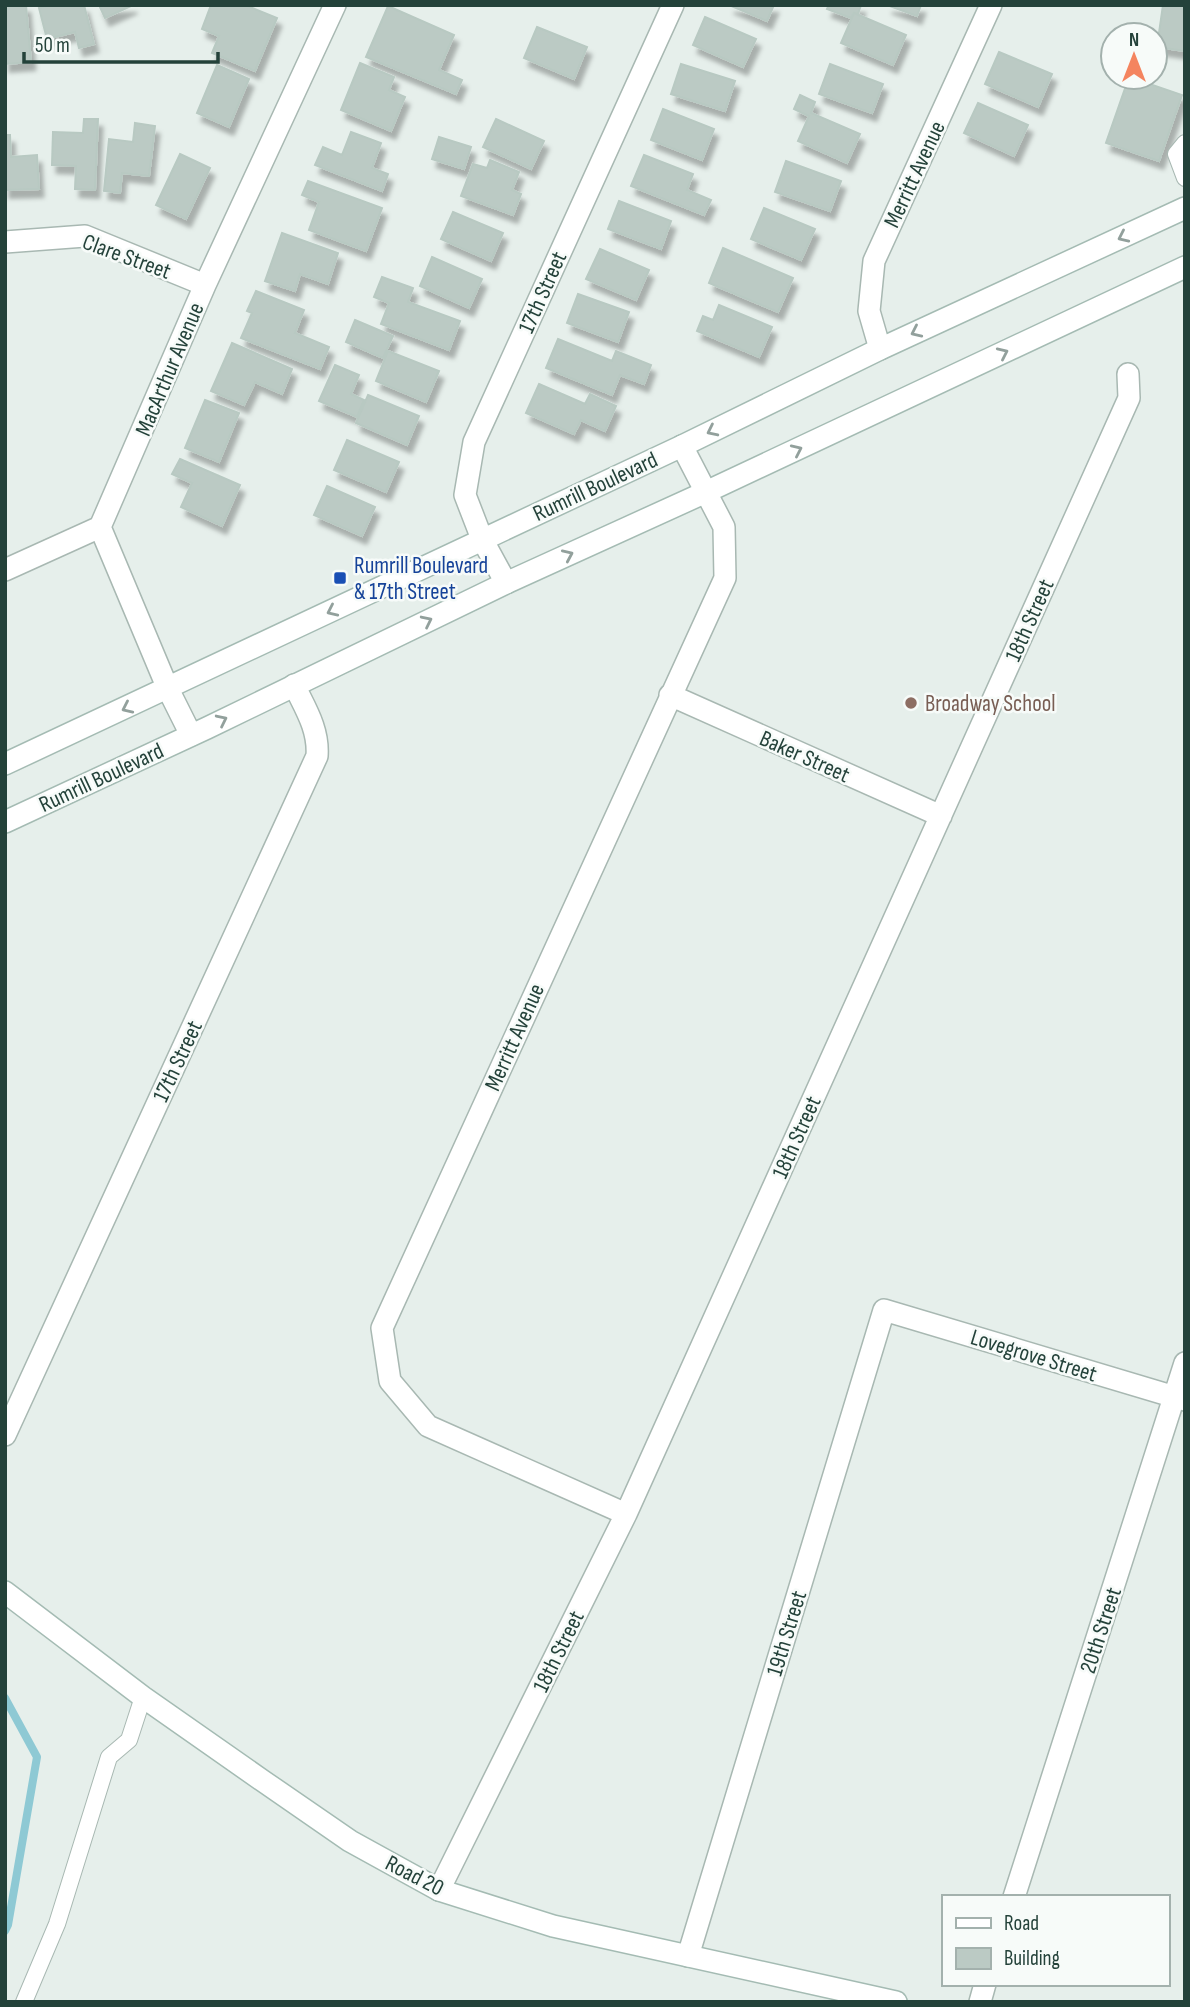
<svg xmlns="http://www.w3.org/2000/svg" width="1190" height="2007" font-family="'Sofia Sans Condensed',sans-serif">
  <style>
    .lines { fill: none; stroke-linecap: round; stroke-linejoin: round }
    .stream { stroke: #8ec9d4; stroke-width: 8 }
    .building { fill: #bbcac4; stroke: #b8c9c2; stroke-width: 2; filter: url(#shadow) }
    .lane-casing { stroke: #a8b8b2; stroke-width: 18 }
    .street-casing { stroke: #a8b8b2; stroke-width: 24 }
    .secondary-casing { stroke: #a4bbb3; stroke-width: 24 }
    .lane { stroke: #fff; stroke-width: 16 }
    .street { stroke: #fff; stroke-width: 21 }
    .secondary { stroke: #fff; stroke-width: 21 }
    .oneway { stroke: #92a09c }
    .transit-dot { fill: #1a4fb4; stroke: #f7fbf9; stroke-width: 2.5 }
    .education-dot { fill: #8d6e63; stroke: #f7fbf9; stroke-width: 2.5 }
    .labels { text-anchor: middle; stroke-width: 5; stroke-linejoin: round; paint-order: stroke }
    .street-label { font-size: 23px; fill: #24423a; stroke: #f7fbf9 }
    .transit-label { font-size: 23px; fill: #164399; stroke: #f7fbf9; text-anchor: start }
    .education-label { font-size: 23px; fill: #785e54; stroke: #f7fbf9; text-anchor: start }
  </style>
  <defs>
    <filter id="shadow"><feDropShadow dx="4.5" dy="8" stdDeviation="2" flood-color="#0004"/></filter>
  </defs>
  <rect width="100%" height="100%" fill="#e6efeb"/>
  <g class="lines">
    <path class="stream" d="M5 1698 37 1757 8 1925 5 1931"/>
  </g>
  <path class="building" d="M5 5H26L31 62 5 64Z
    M50 5H84L94 44 79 48 75 32 47 39 39 8Z
    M99 5H133L105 18Z
    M211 5H245L277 18 255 71 212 53 219 36 202 29Z
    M729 5H774L767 21Z
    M829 5H861L858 14 854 13 851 18 827 9Z
    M887 5H921L917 16Z
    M1163 5H1185V51L1157 47Z
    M388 6 454 35 439 70 462 80 456 94 366 57Z
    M854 13 906 35 893 65 841 43Z
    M705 17 756 39 743 67 693 45Z
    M537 27 587 47 574 79 524 58Z
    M999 52 1052 74 1038 107 985 84Z
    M360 63 394 77 389 90 405 97 391 131 341 110Z
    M681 64 735 81 725 111 671 94Z
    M830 64 883 84 872 113 819 94Z
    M217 65 249 79 229 127 197 113Z
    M1129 77 1182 95 1159 161 1106 143Z
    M800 95 815 102 811 113 860 134 847 163 798 141 809 116 794 109Z
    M978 103 1028 125 1014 156 964 133Z
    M663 109 714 129 702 160 651 140Z
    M84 119H98L95 190 75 189 76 166 52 165 53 132 83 133Z
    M496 119 544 141 531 169 483 147Z
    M135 123 155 126 149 176 122 173 120 193 104 191 109 139 133 142Z
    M351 132 381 143 372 168 388 174 382 191 315 165 323 147 342 155Z
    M5 135H10L11 157 37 155 39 189 5 190Z
    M439 137 471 147 464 169 432 159Z
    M180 154 210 168 186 219 156 205Z
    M644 155 693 174 687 190 711 200 704 215 631 186Z
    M490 160 519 172 512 190 521 194 513 215 461 196 473 164 487 168Z
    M786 161 841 181 830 211 775 192Z
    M308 181 382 208 366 251 309 230 319 202 302 195Z
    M619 201 671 221 661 249 608 229Z
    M764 208 815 229 801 260 751 239Z
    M453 212 503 233 491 261 441 239Z
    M282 233 338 253 328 284 300 274 295 291 265 281Z
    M723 248 793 278 778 312 709 283Z
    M600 249 649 270 636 300 586 279Z
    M432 257 482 279 469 308 420 286Z
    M382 277 413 288 408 302 460 321 449 350 381 324 389 303 374 297Z
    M256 291 304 310 295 333 329 347 320 369 241 338 252 313 247 311Z
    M578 294 629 312 618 342 567 323Z
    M719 305 772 327 759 357 697 331 703 316 713 320Z
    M355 320 393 336 383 358 346 342Z
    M558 339 612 361 616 351 651 365 644 384 620 375 612 395 546 368Z
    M232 343 292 369 282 394 255 382 244 405 211 391Z
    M388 351 439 371 426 402 376 381Z
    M335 365 359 375 351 394 364 400 357 417 319 401Z
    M539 384 585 404 590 394 616 406 605 431 581 420 574 434 526 413Z
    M368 395 419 416 407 445 356 423Z
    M205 400 239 413 219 462 185 448Z
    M347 440 399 462 386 492 334 470Z
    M180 459 240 485 222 526 181 507 192 483 172 474Z
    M327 486 375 507 362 536 314 515Z"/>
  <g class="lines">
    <defs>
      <path id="lane" d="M1185 143 1176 154 1185 178
        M24 2002 57 1924 109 1757 129 1740 143 1697"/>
      <path id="street" d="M5 242 85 236 205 285
        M880 349 869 311 874 261 991 5
        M5 570 100 527
        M506 583 482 539 465 495 474 442 673 5
        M670 695 941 816
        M191 735 168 689 100 527 205 285 335 5
        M5 1435 317 756C319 729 305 708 294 685
        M626 1514 428 1426 390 1381 382 1328 725 578 724 527 682 446
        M439 1890 626 1514 1129 398 1128 374
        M1014 1897 1185 1363
        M688 1956 884 1310 1185 1400
        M980 2002 985 1984"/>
      <path id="secondary" d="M5 764 682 446 880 349 1185 208
        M5 822 207 728 506 583 706 492 1185 267
        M5 1592 143 1697 263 1781 350 1841 439 1890 553 1926 896 2002"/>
    </defs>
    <use href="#lane" class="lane-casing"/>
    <use href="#street" class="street-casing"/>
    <use href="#secondary" class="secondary-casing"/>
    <use href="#lane" class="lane"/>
    <use href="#street" class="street"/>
    <use href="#secondary" class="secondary"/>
  </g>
  <defs><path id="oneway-chevron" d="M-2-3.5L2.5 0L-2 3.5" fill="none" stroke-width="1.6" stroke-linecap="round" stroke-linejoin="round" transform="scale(1.75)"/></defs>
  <g class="oneway">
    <use href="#oneway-chevron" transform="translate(1123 237) rotate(155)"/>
    <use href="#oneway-chevron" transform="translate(916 332) rotate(155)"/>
    <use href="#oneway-chevron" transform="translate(1003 353) rotate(-25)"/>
    <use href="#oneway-chevron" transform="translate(712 431) rotate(154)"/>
    <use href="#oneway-chevron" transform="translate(797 450) rotate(-25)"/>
    <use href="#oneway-chevron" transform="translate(568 555) rotate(-24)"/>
    <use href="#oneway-chevron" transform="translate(332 611) rotate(155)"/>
    <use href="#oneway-chevron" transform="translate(427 621) rotate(-26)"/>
    <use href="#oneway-chevron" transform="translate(127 708) rotate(155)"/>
    <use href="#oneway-chevron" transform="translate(222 720) rotate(-26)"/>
  </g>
  <rect class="transit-dot" x="333" y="571" width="14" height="14" rx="3.5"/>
  <circle class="education-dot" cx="911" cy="703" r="7"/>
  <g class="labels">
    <g class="street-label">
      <text transform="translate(914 174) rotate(-65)" y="8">Merritt Avenue</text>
      <text transform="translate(127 256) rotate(20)" y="8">Clare Street</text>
      <text transform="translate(542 292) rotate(-66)" y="8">17th Street</text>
      <text transform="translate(169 369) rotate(-67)" y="8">MacArthur Avenue</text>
      <text transform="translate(595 486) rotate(-25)" y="8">Rumrill Boulevard</text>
      <text transform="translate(1029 620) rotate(-66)" y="8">18th Street</text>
      <text transform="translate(805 756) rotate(24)" y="8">Baker Street</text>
      <text transform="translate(101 777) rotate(-25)" y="8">Rumrill Boulevard</text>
      <text transform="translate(514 1037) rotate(-66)" y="8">Merritt Avenue</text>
      <text transform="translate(177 1061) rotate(-65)" y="8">17th Street</text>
      <text transform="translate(796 1137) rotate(-66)" y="8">18th Street</text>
      <text transform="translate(1034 1355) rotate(17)" y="8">Lovegrove Street</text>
      <text transform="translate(1100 1630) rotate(-72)" y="8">20th Street</text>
      <text transform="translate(786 1633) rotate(-73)" y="8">19th Street</text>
      <text transform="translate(558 1651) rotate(-64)" y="8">18th Street</text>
      <text transform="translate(415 1875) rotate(27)" y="8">Road 20</text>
    </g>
    <g class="transit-label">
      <text x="354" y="573">Rumrill Boulevard<tspan x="354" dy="26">&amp; 17th Street</tspan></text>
    </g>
    <g class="education-label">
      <text x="925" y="711">Broadway School</text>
    </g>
  </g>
  <rect width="1190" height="2007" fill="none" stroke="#24423a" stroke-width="14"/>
  <rect x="942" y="1895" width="228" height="91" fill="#f7fbf9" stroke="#a3b1ad" stroke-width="2"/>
  <rect x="956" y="1918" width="35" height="10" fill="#ffffff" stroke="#a3b1ad" stroke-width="2"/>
  <text x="1004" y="1930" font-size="21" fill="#24423a">Road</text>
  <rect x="956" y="1948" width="35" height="21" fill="#bbcac4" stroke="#a3b1ad" stroke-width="2"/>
  <text x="1004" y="1965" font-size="21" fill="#24423a">Building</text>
  <g transform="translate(1134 56)"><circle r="33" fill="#f7fbf9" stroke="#a3b1ad" stroke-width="2"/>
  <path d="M0-5L12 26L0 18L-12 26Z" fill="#f4845f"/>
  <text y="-10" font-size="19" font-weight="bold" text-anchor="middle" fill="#24423a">N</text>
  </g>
  <path d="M24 52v10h194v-10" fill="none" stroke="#24423a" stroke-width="3.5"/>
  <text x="35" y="52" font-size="21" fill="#24423a" stroke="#f7fbf9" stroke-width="5" paint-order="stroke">50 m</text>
</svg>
